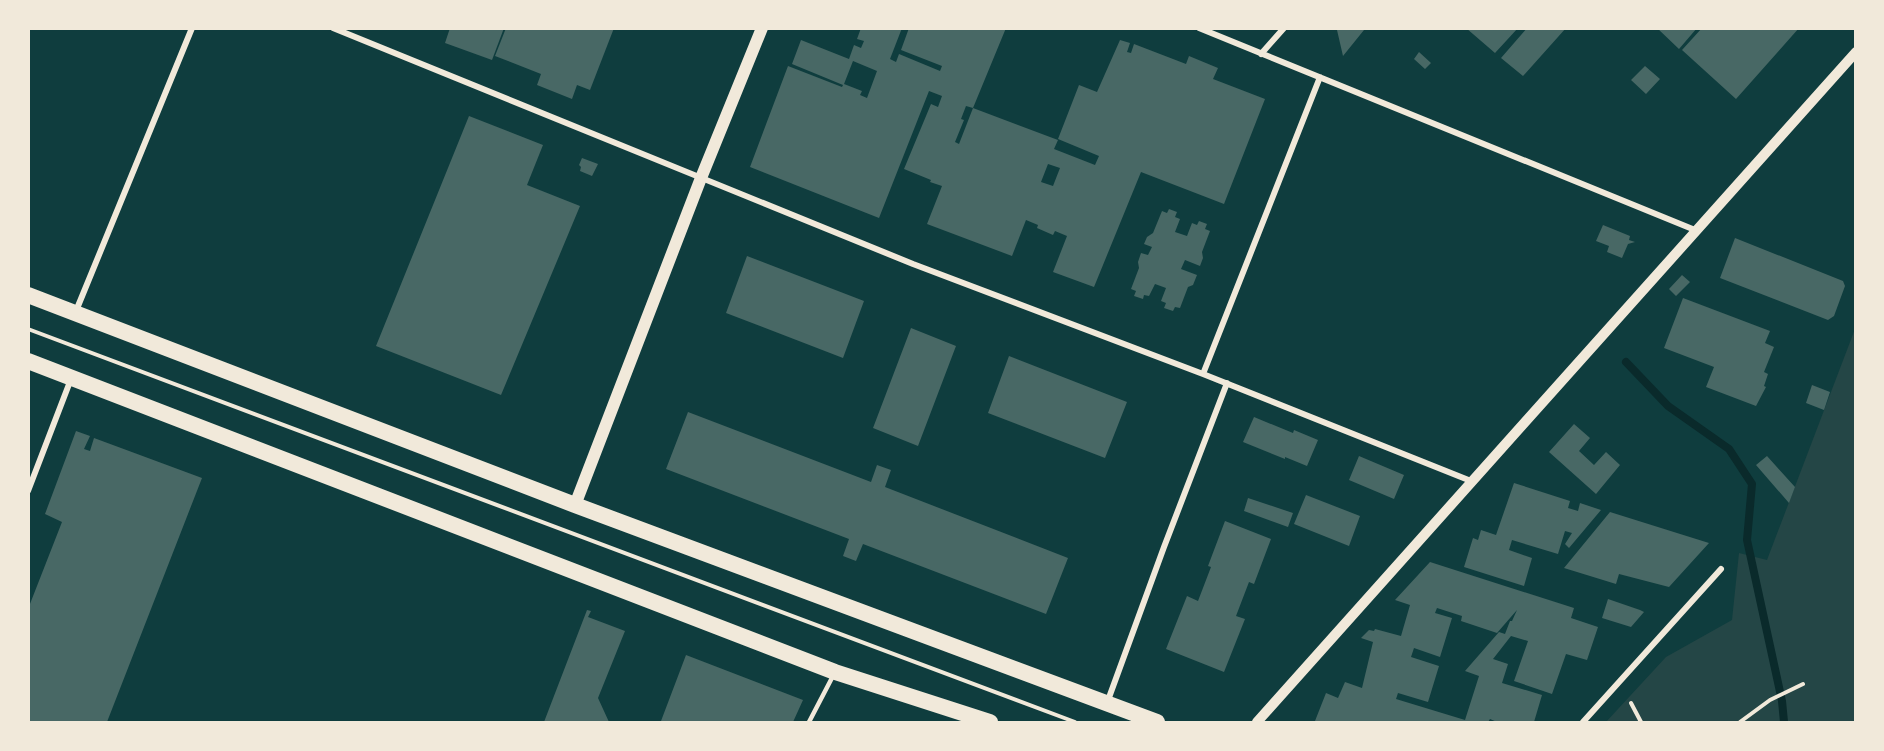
<svg xmlns="http://www.w3.org/2000/svg" width="1884" height="751" font-family="Figtree,sans-serif">
  <style>
    .green { fill: #244646 }
    .lines { fill: none; stroke-linecap: round; stroke-linejoin: round }
    .stream { stroke: #0a2a2b; stroke-width: 8 }
    .building { fill: #486865; fill-rule: evenodd }
    .path { stroke: #f1e9da; stroke-width: 4 }
    .service { stroke: #f1e9da; stroke-width: 4.5 }
    .minor { stroke: #f1e9da; stroke-width: 6 }
    .tertiary { stroke: #f1e9da; stroke-width: 10 }
    .secondary { stroke: #f1e9da; stroke-width: 12 }
    .trunk { stroke: #f1e9da; stroke-width: 16 }
  </style>
  <rect width="100%" height="100%" fill="#0f3d3e"/>
  <path class="green" d="M1855 329V722H1606L1666 657 1732 620 1739 553 1767 560Z"/>
  <g class="lines">
    <path class="stream" d="M1626 362 1668 406 1729 449 1752 484 1747 540 1782 701 1784 722"/>
  </g>
  <path class="building" d="M450 28H504L492 60 445 43Z
    M506 28H614L590 90 577 85 572 99 537 85 541 74 495 56Z
    M861 28H902L890 59 896 62 899 54 940 71 942 66 901 50 909 28H1006L973 108 1058 140 1054 149 1095 165 1099 156 1058 139 1079 85 1097 92 1120 40 1130 43 1127 52 1131 53 1134 44 1186 64 1189 56 1218 68 1213 79 1265 99 1224 204 1141 172 1094 287 1053 272 1067 236 1055 231 1053 235 1037 228 1038 225 1026 220 1012 256 927 224 942 186 930 182 931 180 904 169 931 104 938 107 942 96 929 91 879 218 750 167 788 66 842 87 843 85 792 64 801 40 849 59 854 45 861 48 864 41 857 39ZM853 61 877 71 867 98 860 95 862 91 844 84ZM966 106 973 108 959 144 955 142 964 120 961 119ZM1048 164 1060 168 1053 186 1041 182Z
    M1338 28 1364 30 1343 56 1337 30Z
    M1466 28H1518L1495 53Z
    M1527 28H1566L1523 76 1501 58Z
    M1657 28H1697L1679 49Z
    M1702 28H1799L1736 99 1682 50Z
    M1419 52 1431 63 1425 69 1414 59Z
    M1645 66 1660 79 1646 94 1631 80Z
    M469 116 543 145 527 185 580 206 501 395 376 346Z
    M582 158 598 164 592 176 580 171 581 167 579 165Z
    M1169 209 1177 212 1175 217 1180 219 1175 232 1187 236 1192 223 1197 225 1199 221 1207 224 1205 229 1210 231 1202 252 1203 258 1200 266 1185 260 1181 269 1197 275 1193 285 1188 287 1180 308 1175 307 1173 311 1164 308 1166 303 1161 301 1166 288 1155 284 1149 296 1144 295 1143 299 1134 296 1136 291 1131 289 1139 268 1138 262 1141 253 1148 255 1152 247 1144 244 1147 237 1153 233 1162 211 1167 213Z
    M1603 225 1630 236 1629 240 1635 242 1628 244 1622 258 1607 252 1609 246 1596 241Z
    M1735 238 1843 281 1845 286 1834 316 1828 320 1720 278Z
    M747 256 864 301 843 358 726 313Z
    M1682 275 1690 282 1676 296 1669 289Z
    M1683 298 1770 331 1765 343 1774 347 1764 372 1768 374 1764 386 1766 387 1756 406 1706 387 1714 367 1664 348Z
    M911 328 956 346 918 446 873 428Z
    M1009 356 1127 402 1105 458 988 413Z
    M1812 385 1830 392 1824 410 1806 403Z
    M688 412 871 482 877 465 891 470 885 487 1068 558 1046 614 863 544 856 561 843 556 849 539 666 469Z
    M1254 417 1293 433 1294 430 1318 440 1307 466 1285 457V459L1243 442Z
    M1574 424 1590 438 1579 451 1594 465 1606 452 1620 465 1596 494 1549 452Z
    M76 431 90 436 84 449 90 451 94 438 202 478 107 722H28V609L62 522 45 514Z
    M1359 456 1404 475 1394 499 1349 480Z
    M1767 456 1795 487 1789 503 1756 465Z
    M1514 483 1570 501 1568 508 1578 511 1580 503 1601 510 1569 548 1565 544 1572 533 1565 531 1558 554 1512 540 1509 550 1532 558 1524 586 1464 567 1473 538 1478 540 1481 530 1496 535Z
    M1306 495 1360 516 1349 546 1294 524Z
    M1248 498 1293 513 1288 527 1244 511Z
    M1610 512 1677 533 1709 543 1669 587 1619 574 1616 584 1564 568Z
    M1225 521 1271 539 1254 584 1249 582 1236 616 1245 619 1224 672 1166 649 1187 596 1198 601 1211 567 1208 566Z
    M1430 562 1574 608 1571 618 1598 627 1587 660 1566 654 1552 694 1514 681 1528 641 1511 636 1493 659 1508 664 1502 683 1542 695 1534 722H1497L1490 719 1488 722 1315 721 1326 693 1338 698 1345 682 1362 688 1373 642 1361 638 1369 630 1374 631 1375 629 1401 636 1410 605 1395 600ZM1437 608 1462 616 1461 621 1497 633 1517 610 1512 621H1510L1505 634 1499 632 1465 671 1479 676 1465 720 1396 699 1398 693 1428 702 1439 666 1411 657 1414 648 1440 657 1452 618 1435 613Z
    M1608 599 1640 610 1644 612 1631 627 1602 618Z
    M587 610 591 611 588 617 625 631 598 698 609 722H544Z
    M686 655 803 700 793 722H657L661 721Z"/>
  <g class="lines">
    <path class="path" d="M28 329 1075 722
      M1631 703 1641 722
      M1740 722 1770 700 1803 684"/>
    <path class="service" d="M809 722 834 674"/>
    <path class="minor" d="M333 28 913 264 1203 374 1471 481
      M1199 28 1695 230
      M1261 54 1284 28
      M76 311 192 28
      M1203 374 1320 77
      M28 491 71 379
      M1107 703 1164 547 1227 383
      M1583 722 1721 569"/>
    <path class="tertiary" d="M1257 722 1856 52"/>
    <path class="secondary" d="M575 505 701 178 762 28"/>
    <path class="trunk" d="M28 295 575 505 1157 722
      M28 361 835 672 990 722"/>
  </g>
  <rect width="1884" height="751" fill="none" stroke="#f1e9da" stroke-width="60"/>
</svg>
